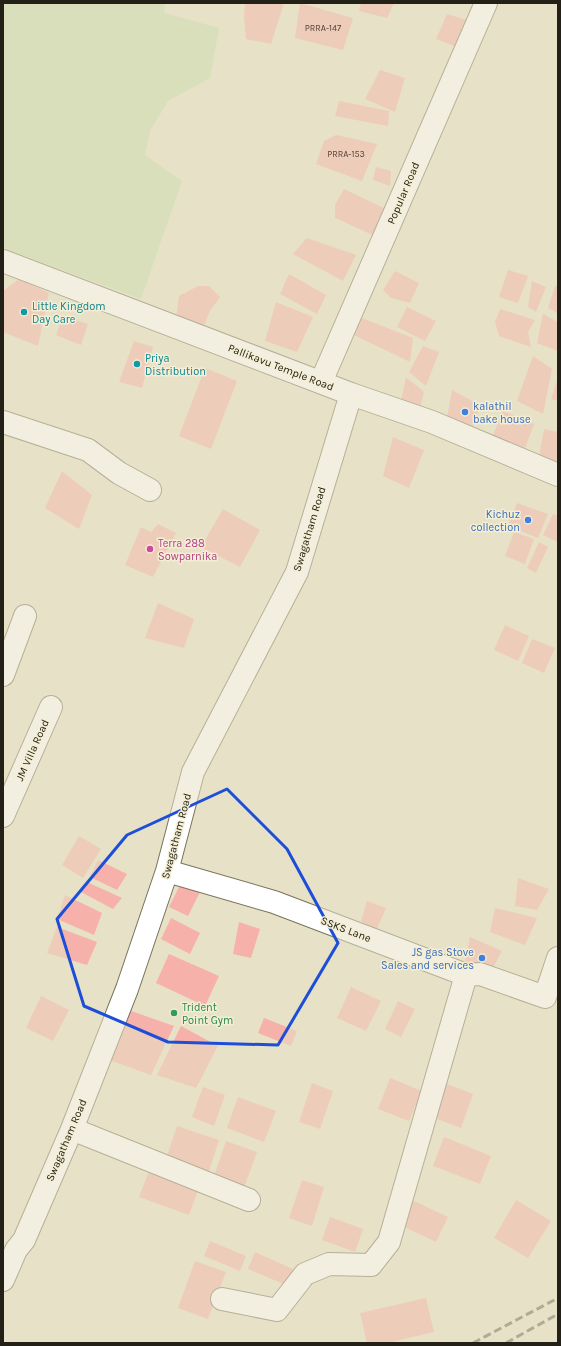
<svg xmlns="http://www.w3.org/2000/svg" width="561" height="1346" font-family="Karla,sans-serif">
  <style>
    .green { fill: #c8dbac }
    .building { fill: #f6b1aa }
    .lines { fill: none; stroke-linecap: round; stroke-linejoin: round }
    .minor-casing { stroke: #79735c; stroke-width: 24 }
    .minor { stroke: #fff; stroke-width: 22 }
    .rail { stroke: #6c6859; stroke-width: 3; stroke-dasharray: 8 4; stroke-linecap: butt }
    .marked { fill: none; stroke: #1d4ed8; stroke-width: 3; stroke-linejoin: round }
    .culture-dot { fill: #0f9aa8; stroke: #f4eed4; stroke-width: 1.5 }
    .shop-dot { fill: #3f7fe0; stroke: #f4eed4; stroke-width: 1.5 }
    .hotel-dot { fill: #d1479c; stroke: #f4eed4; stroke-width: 1.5 }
    .leisure-dot { fill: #2e9e5b; stroke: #f4eed4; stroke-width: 1.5 }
    .labels { text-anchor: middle; stroke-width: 3; stroke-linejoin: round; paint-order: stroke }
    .number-label { font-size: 9px; fill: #58443c }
    .street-label { font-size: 11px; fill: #232017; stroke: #f4eed4 }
    .culture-label { font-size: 11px; fill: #0d838f; stroke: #f4eed4; text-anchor: start }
    .shop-label { font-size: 11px; fill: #366cbe; stroke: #f4eed4; text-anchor: end }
    .hotel-label { font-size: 11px; fill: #b23c85; stroke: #f4eed4; text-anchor: start }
    .leisure-label { font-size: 11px; fill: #27864d; stroke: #f4eed4; text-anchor: start }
  </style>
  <rect width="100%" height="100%" fill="#e7e1c7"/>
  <path class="green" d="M3 3H165L164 13 219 28 210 78 168 101 150 131 145 155 182 181 141 299 3 248Z"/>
  <path class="building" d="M245 3H284L271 44 246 39 244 17Z
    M300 3 353 18 343 50 295 38Z
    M361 3H394L387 18 359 11Z
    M447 14 473 22 459 48 436 39Z
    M380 70 405 78 395 112 365 99Z
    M339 101 389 111 388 126 335 116Z
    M336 135 377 144 362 181 316 164 324 141Z
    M376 167 391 171 390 186 373 180Z
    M344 189 388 210 377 237 335 218V205Z
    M307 238 356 255 343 281 293 254Z
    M508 270 528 276 518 303 499 297Z
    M395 271 419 283 410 303 391 298 383 290Z
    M289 274 326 295 317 314 280 294Z
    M19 279 49 293 38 346 3 332V291Z
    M532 281 546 287 536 312 528 307Z
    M198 286H209L220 297 210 311 203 328 176 319 179 296Z
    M555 286 558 287V313L548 308Z
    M276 302 313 317 297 352 265 341Z
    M407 307 436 321 425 341 397 327Z
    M500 309 535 320 528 332 531 347 499 336 495 322Z
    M543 314 558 322V351L537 343Z
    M63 316 88 324 81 345 56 335Z
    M362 318 413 338 410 362 354 335Z
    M134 341 153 347 142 388 119 382Z
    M423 346 439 352 426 386 409 372Z
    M533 356 552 369 543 414 517 401Z
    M205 368 237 381 211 449 179 436Z
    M406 377 424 392 419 411 400 405Z
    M558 378V401L551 399Z
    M452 390 480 405 471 432 447 418Z
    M503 411 534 424 524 451 491 440Z
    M544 429 558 432V463L539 456Z
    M393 437 424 450 409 488 383 476Z
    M62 471 92 495 79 529 45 508Z
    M517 503 548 514 538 538 508 526Z
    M223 509 260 530 240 567 201 547Z
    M553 514 558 516V542L543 535Z
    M158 524 176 533 153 577 125 565 141 527 151 532Z
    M514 532 534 539 525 564 505 556Z
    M539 542 548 547 536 573 527 568Z
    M158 603 194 619 184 648 145 638Z
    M505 625 529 636 518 661 494 650Z
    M532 639 555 648 544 673 522 663Z
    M79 836 101 849 83 878 62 865Z
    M98 860 127 874 117 890 90 877Z
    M518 878 549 889 537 910 515 906Z
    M182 881 201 890 188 916 169 907Z
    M87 882 122 898 113 909 81 892Z
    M65 895 102 913 94 935 57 919Z
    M367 901 386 908 376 931 361 921Z
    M495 908 537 918 525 945 490 932Z
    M171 918 200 933 190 954 161 939Z
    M239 922 260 929 251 958 233 954Z
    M57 927 97 942 87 965 47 953Z
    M470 937 502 951 491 972 464 966Z
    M169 954 219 976 205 1006 156 983Z
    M351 987 381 1001 366 1031 337 1018Z
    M41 996 69 1010 53 1041 26 1028Z
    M398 1001 415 1009 401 1037 385 1029Z
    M114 1005 174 1026 151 1075 95 1055Z
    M264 1018 297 1031 291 1046 258 1033Z
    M181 1026 218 1046 196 1088 157 1075Z
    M390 1078 422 1091 409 1121 378 1109Z
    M312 1083 333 1091 320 1129 299 1122Z
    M444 1083 473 1094 461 1128 432 1117Z
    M203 1087 225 1095 214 1126 192 1117Z
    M238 1097 276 1111 264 1142 227 1128Z
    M177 1126 219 1140 209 1171 167 1156Z
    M444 1137 491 1156 480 1184 433 1166Z
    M226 1141 257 1152 242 1193 212 1182Z
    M151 1166 200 1185 189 1215 139 1197Z
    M302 1180 324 1187 312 1226 289 1218Z
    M408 1198 448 1217 436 1242 396 1223Z
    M516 1200 551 1221 528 1258 494 1238Z
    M330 1217 363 1229 355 1252 322 1240Z
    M210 1241 246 1256 240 1271 204 1256Z
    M255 1252 293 1269 286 1285 248 1269Z
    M195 1261 226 1272 208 1319 178 1308Z
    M426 1298 434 1332 387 1343H367L360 1313Z"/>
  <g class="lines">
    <defs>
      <path id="minor" d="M3 261 351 394 432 422 558 475
        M321 382 486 3
        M3 422 88 450 119 473 150 490
        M3 675 25 616
        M3 816 51 707
        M167 871 274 902 466 975 480 974 545 997 558 958
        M72 1129 249 1200
        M3 1280 16 1250 24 1240 72 1129 127 989 167 871 193 772 297 572 351 394
        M222 1299 277 1310 305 1274 329 1264 371 1265 389 1242 466 975"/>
    </defs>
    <use href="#minor" class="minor-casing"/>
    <use href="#minor" class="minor"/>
    <path class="rail" d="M473 1343 558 1298
      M506 1343 558 1314"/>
  </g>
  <path d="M0 0H561V1346H0ZM227 789 287 849 338 943 278 1045 168 1042 84 1006 57 919 127 835Z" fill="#e7e1c7" fill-opacity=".55" fill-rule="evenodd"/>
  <path class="marked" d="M227 789 287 849 338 943 278 1045 168 1042 84 1006 57 919 127 835Z"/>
  <g class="culture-dot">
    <circle cx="24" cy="312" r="4"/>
    <circle cx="137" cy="364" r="4"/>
  </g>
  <g class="shop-dot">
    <circle cx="465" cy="412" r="4"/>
    <circle cx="528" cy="520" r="4"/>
    <circle cx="482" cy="958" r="4"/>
  </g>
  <circle class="hotel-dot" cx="150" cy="549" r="4"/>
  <circle class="leisure-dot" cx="174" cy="1013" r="4"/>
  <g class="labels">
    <g class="number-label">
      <text x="323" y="31">PRRA-147</text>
      <text x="346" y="157">PRRA-153</text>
    </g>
    <g class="street-label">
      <text transform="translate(403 193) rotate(-67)" y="4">Popular Road</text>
      <text transform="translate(281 367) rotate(21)" y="4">Pallikavu Temple Road</text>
      <text transform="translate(309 529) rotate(-73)" y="4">Swagatham Road</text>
      <text transform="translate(32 750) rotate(-66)" y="4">JM Villa Road</text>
      <text transform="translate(176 836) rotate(-75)" y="4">Swagatham Road</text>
      <text transform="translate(346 929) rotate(21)" y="4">SSKS Lane</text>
      <text transform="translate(66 1140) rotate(-67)" y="4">Swagatham Road</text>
    </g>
    <g class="culture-label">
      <text x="32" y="310">Little Kingdom<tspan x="32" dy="13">Day Care</tspan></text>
      <text x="145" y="362">Priya<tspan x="145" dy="13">Distribution</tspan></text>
    </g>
    <g class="shop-label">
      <text x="473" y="410" text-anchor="start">kalathil<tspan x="473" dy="13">bake house</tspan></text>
      <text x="520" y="518">Kichuz<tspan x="520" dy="13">collection</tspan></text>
      <text x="474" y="956">JS gas Stove<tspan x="474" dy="13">Sales and services</tspan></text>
    </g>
    <g class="hotel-label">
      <text x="158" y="547">Terra 288<tspan x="158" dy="13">Sowparnika</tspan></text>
    </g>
    <g class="leisure-label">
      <text x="182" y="1011">Trident<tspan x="182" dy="13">Point Gym</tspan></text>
    </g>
  </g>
  <rect width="561" height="1346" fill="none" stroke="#232017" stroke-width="8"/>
</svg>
